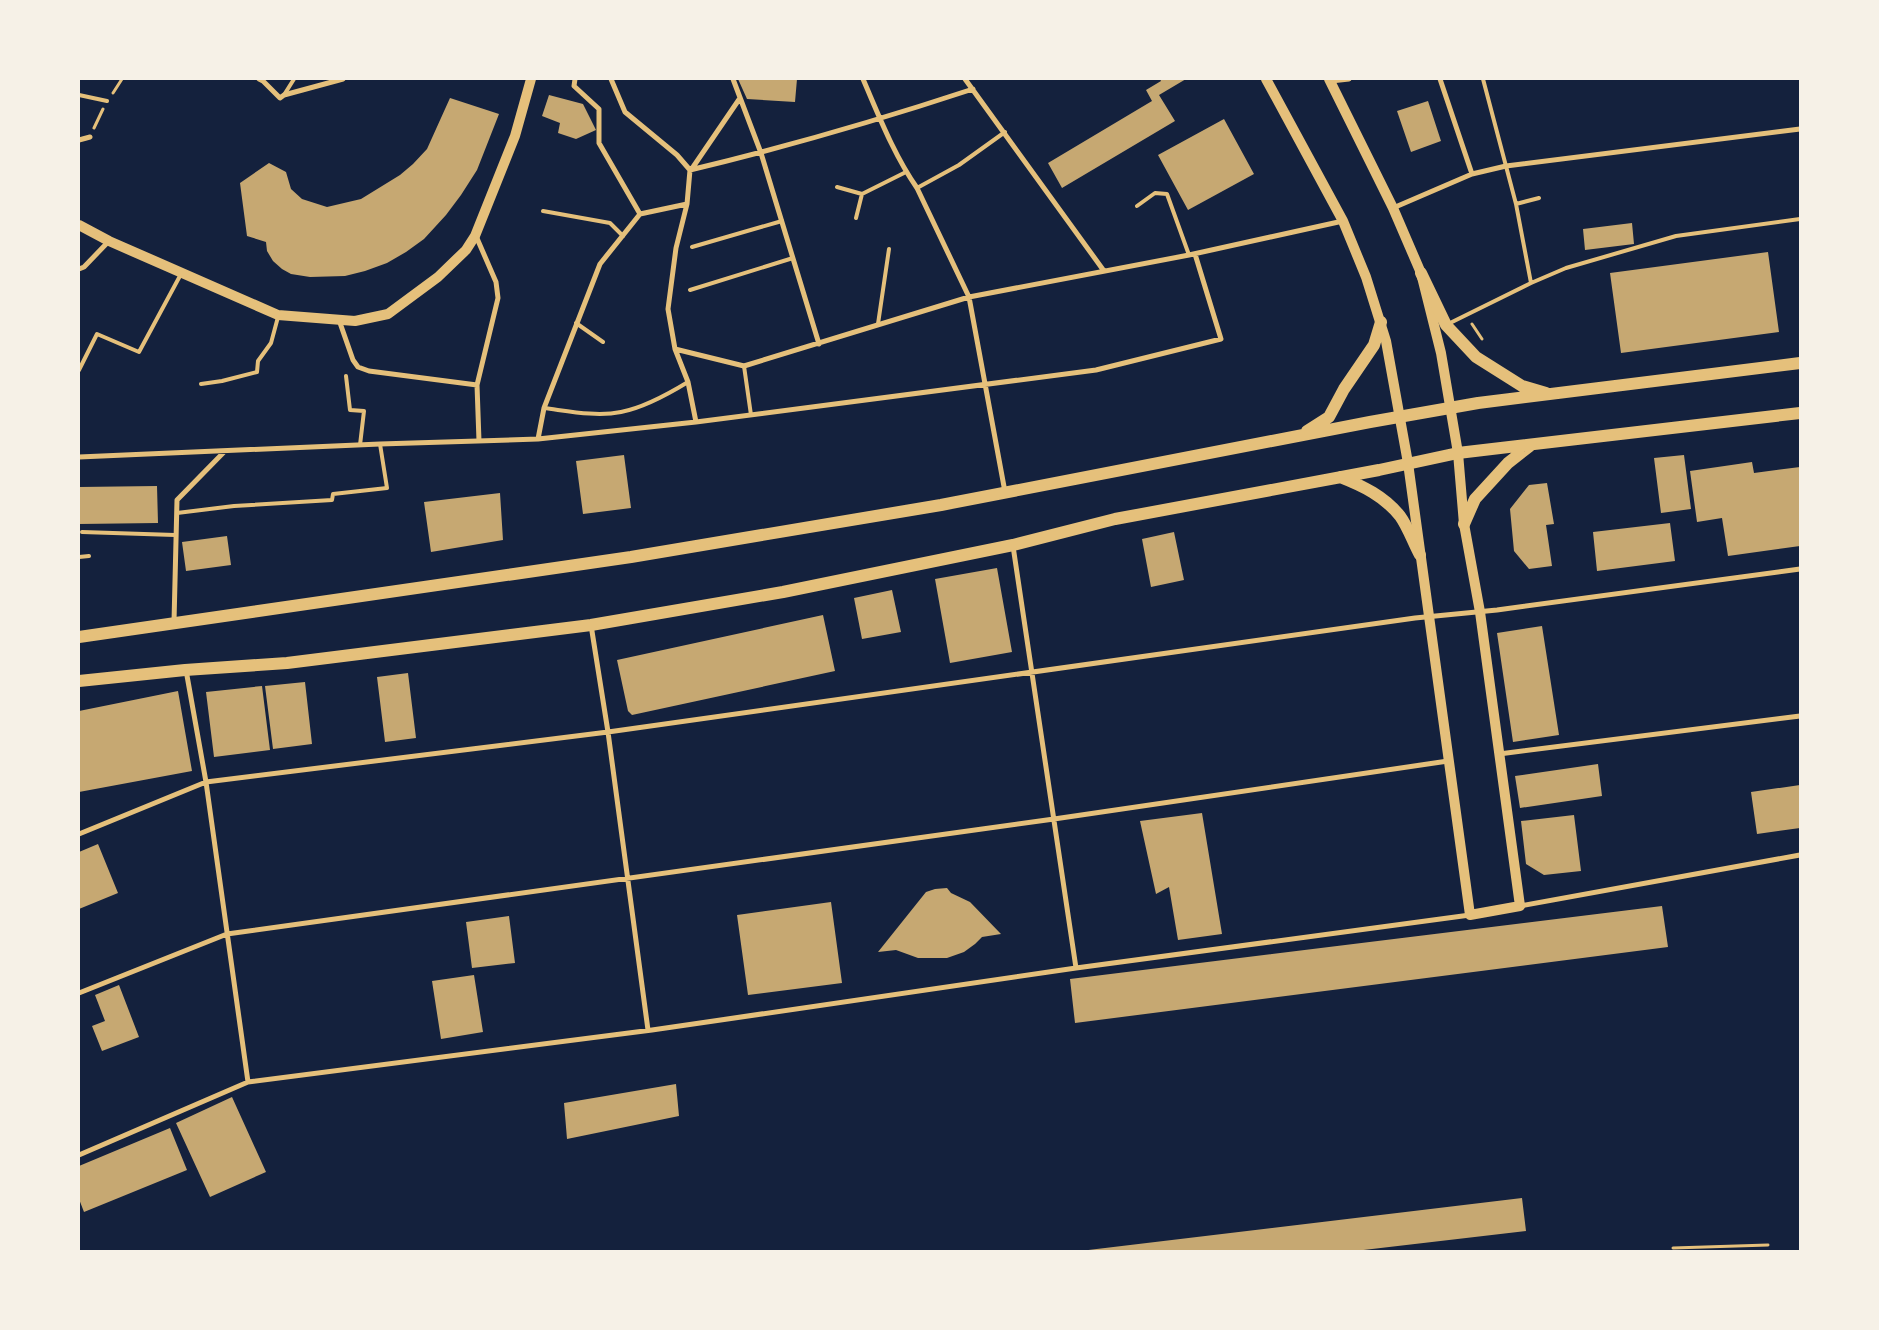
<svg xmlns="http://www.w3.org/2000/svg" width="1879" height="1330" font-family="'Asap Condensed',sans-serif">
  <style>
    .building { fill: #c6a872 }
    .lines { fill: none; stroke-linecap: round; stroke-linejoin: round }
    .path { stroke: #e5c07b; stroke-width: 3 }
    .service { stroke: #e5c07b; stroke-width: 4 }
    .minor { stroke: #e5c07b; stroke-width: 5 }
    .secondary { stroke: #e5c07b; stroke-width: 10 }
    .primary { stroke: #e5c07b; stroke-width: 12 }
  </style>
  <rect width="100%" height="100%" fill="#14213d"/>
  <path class="building" d="M738 79H797L795 102 747 99Z
    M1160 79H1186L1159 95 1175 121 1062 188 1048 163 1152 101 1146 90 1161 81Z
    M549 95 583 104 596 130 576 139 558 133 560 123 542 116Z
    M450 98 499 114 477 170 461 195 446 215 424 239 406 252 387 263 365 271 345 276 310 277 291 274 282 269 273 261 267 251 266 242 247 236 240 183 269 163 286 172 291 189 302 199 327 207 361 199 400 175 413 164 427 149Z
    M1428 101 1441 141 1411 152 1397 111Z
    M1224 119 1254 174 1188 210 1158 155Z
    M1632 223 1634 244 1585 250 1583 229Z
    M1768 252 1779 332 1621 353 1610 273Z
    M624 455 631 508 583 514 576 461Z
    M1684 455 1691 509 1661 513 1654 458Z
    M1752 462 1754 473 1800 467V546L1728 556 1722 518 1697 522 1690 471Z
    M1547 483 1554 524 1546 525 1552 566 1529 569 1514 551 1510 509 1529 485Z
    M157 486 158 523 79 524V487Z
    M500 493 503 540 431 552 424 502Z
    M1670 523 1675 561 1597 571 1593 532Z
    M1174 532 1184 580 1151 587 1142 539Z
    M227 536 231 565 186 571 182 542Z
    M997 568 1012 652 950 663 935 579Z
    M892 590 901 632 862 639 854 598Z
    M823 615 835 671 632 715 628 711 617 660Z
    M1542 626 1559 735 1513 742 1497 633Z
    M408 673 416 738 385 742 377 677Z
    M305 682 312 744 273 749 265 686Z
    M262 686 270 750 214 757 206 692Z
    M178 691 192 771 79 792V711Z
    M1598 764 1602 796 1520 808 1515 776Z
    M1800 785V828L1757 834 1751 792Z
    M1202 813 1222 934 1178 940 1169 887 1156 894 1140 821Z
    M1574 815 1581 871 1544 875 1526 864 1521 821Z
    M98 844 118 893 79 909V852Z
    M947 888 951 893 970 902 1001 934 982 937 975 944 964 952 947 958H918L896 950 878 952 926 892 935 889Z
    M831 902 842 983 748 995 737 915Z
    M1662 906 1668 947 1075 1023 1070 979Z
    M509 916 515 963 472 968 466 922Z
    M474 975 483 1032 441 1039 432 981Z
    M119 985 139 1037 102 1051 92 1026 105 1021 95 995Z
    M676 1084 679 1116 567 1139 564 1103Z
    M232 1097 266 1172 210 1197 176 1123Z
    M170 1128 187 1170 84 1212 79 1199V1166Z
    M1522 1198 1526 1231 1355 1251H1080Z"/>
  <g class="lines">
    <path class="path" d="M113 93 122 79
      M94 128 103 109
      M1472 324 1482 339
      M1673 1248 1768 1245"/>
    <path class="service" d="M1483 79 1516 204 1531 283
      M79 95 107 101
      M284 95 294 79
      M837 187 862 194 906 172
      M917 188 959 165 1005 132
      M1516 204 1539 198
      M1137 206 1155 193 1167 194 1189 255
      M543 211 610 223 623 236
      M856 218 862 194
      M692 247 782 221
      M690 290 793 258
      M576 323 603 342
      M878 324 889 249
      M1448 324 1531 283 1566 268 1676 236 1800 219
      M744 366 751 415
      M79 370 97 334 139 352 181 274
      M346 376 350 410 364 411 360 445
      M201 384 222 381 257 372 258 361 271 343 278 317
      M544 408C568 411 596 417 621 412 642 408 670 393 688 382
      M177 513 234 506 332 500 333 494 387 488 380 444
      M82 532 175 535
      M79 557 89 556"/>
    <path class="minor" d="M259 79 263 81 280 98 284 95 343 79
      M611 79 625 112 677 155 690 170 687 204 676 248 668 309 675 349 688 382 696 422
      M733 79 761 153 819 344
      M863 79C879 116 894 155 917 188L969 297 1005 492
      M965 79 1104 271
      M1440 79 1472 174
      M1331 81 1349 79
      M79 140 90 137
      M690 170C786 147 879 120 973 89
      M691 170 740 98
      M1393 208 1472 174 1506 166 1800 129
      M640 214 687 204
      M476 236 496 282 498 298 477 385 479 441
      M79 269 84 267 109 241
      M339 320 353 360 358 367 369 371 477 385
      M675 349 744 366 969 297 1189 255 1343 221
      M538 439 544 408 600 264 640 214 599 143V109L574 86 575 79
      M79 457 380 444 538 439 696 422 1096 370 1221 339 1195 254
      M1013 546 1076 968
      M174 622 177 500 225 451
      M591 625 608 732 648 1030
      M186 670 206 782 248 1082
      M1499 754 1800 716
      M79 834 206 782 608 732 1415 618 1497 610 1800 569
      M1520 906 1800 855
      M79 993 227 934 1054 819 1448 761
      M79 1155 248 1082 652 1030 1076 968 1470 915"/>
    <path class="secondary" d="M1266 79 1343 221 1366 277 1386 341 1408 463 1470 915 1520 906 1480 612 1464 524 1458 453 1441 353 1421 273 1393 208 1329 79
      M79 225 109 241 278 315 355 321 388 314 438 277 466 250 475 236 515 136 531 79"/>
    <path class="primary" d="M1421 273 1446 325 1476 357 1522 386 1546 393
      M1307 431 1329 417 1344 389 1374 345 1381 322
      M1340 477C1363 486 1384 496 1400 516 1408 527 1413 542 1420 555
      M1464 524 1475 499 1508 463 1531 445
      M79 637 631 557 941 505 1370 422 1478 403 1800 363
      M79 681 185 670 287 663 591 625 783 592 1013 545 1115 519 1379 470 1458 453 1800 413"/>
  </g>
  <rect width="1879" height="1330" fill="none" stroke="#f6f1e7" stroke-width="160"/>
</svg>
